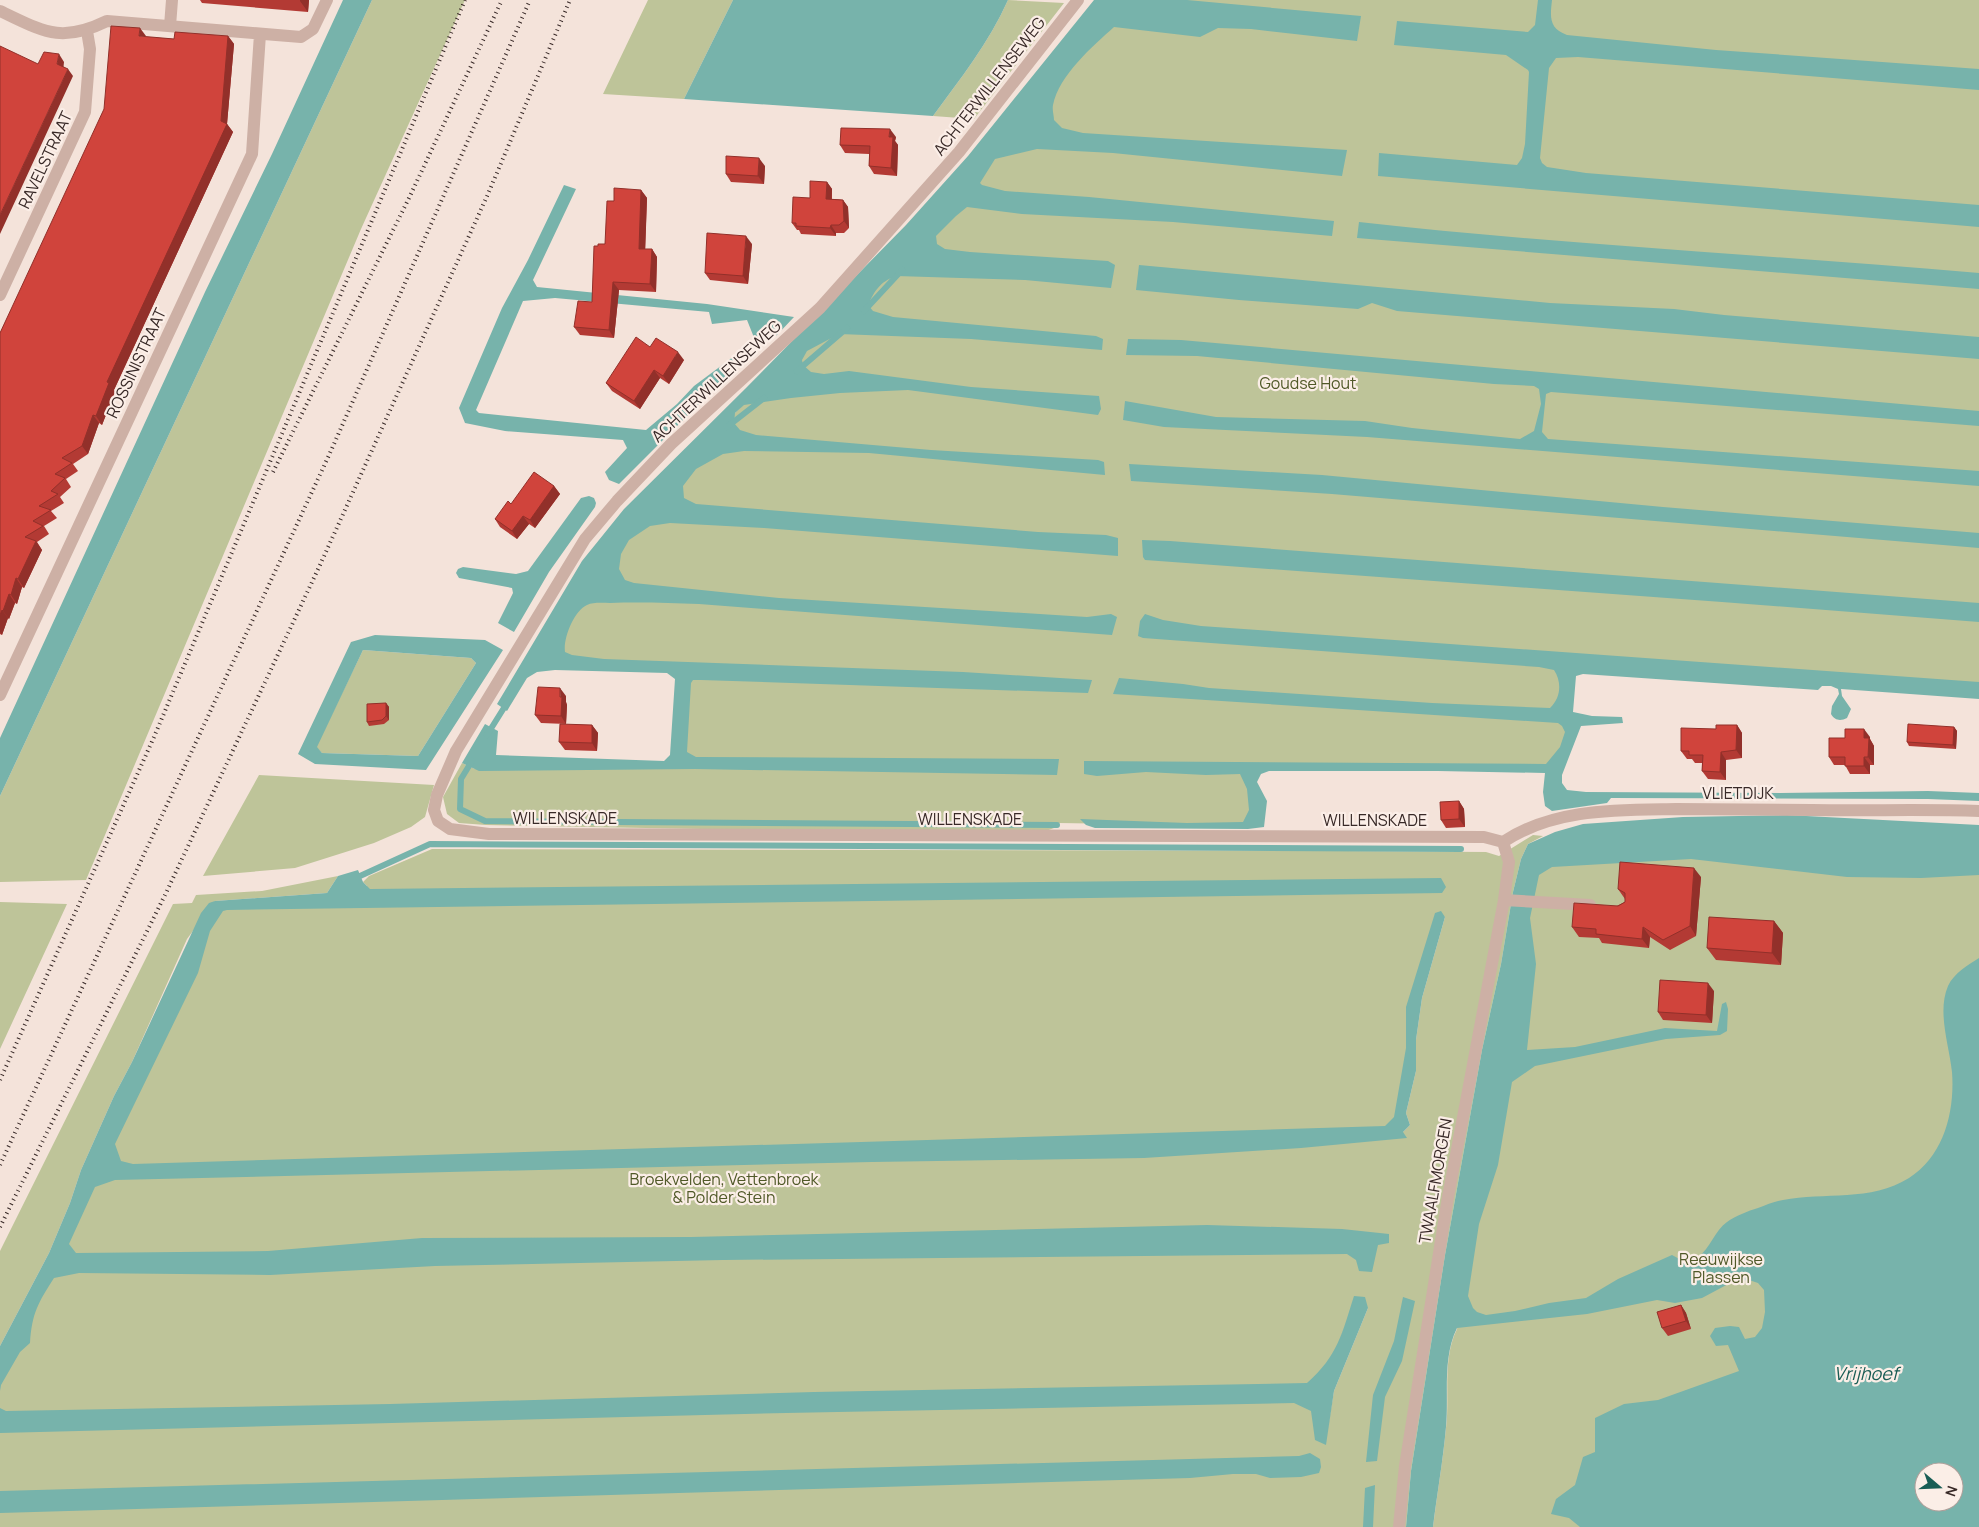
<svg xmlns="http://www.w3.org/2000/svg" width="1979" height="1527" font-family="Manrope,sans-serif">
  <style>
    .green { fill: #bec499; fill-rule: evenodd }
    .water { fill: #77b3ab; fill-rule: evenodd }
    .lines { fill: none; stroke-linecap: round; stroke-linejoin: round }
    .stream { stroke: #77b3ab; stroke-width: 6 }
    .minor { stroke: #cdb0a5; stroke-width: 12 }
    .rail { stroke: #382927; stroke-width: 4; stroke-dasharray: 1 4; stroke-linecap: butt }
    .wall { fill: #b33a34 }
    .shaded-wall { fill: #92302a }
    .building { fill: #d0443c; stroke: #92302a }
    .labels { text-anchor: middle; stroke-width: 4.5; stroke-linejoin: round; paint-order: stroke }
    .street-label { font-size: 16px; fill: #382927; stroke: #fbeee7 }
    .park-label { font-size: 16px; fill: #505928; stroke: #fbeee7 }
    .water-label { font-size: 18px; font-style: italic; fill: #195d55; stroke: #fbeee7 }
  </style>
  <rect width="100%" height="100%" fill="#f4e3da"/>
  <path class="green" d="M372 0H465L361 229 86 880 0 882V796Z
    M648 0H733L684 99 603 94Z
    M1008 0 1064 3 974 119 933 116C960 79 989 43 1008 0Z
    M1097 0H1979V690L1570 664V721L1557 768 1256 766 1252 826 1058 823 1054 828 1046 831 756 830 486 825 459 823 447 814 443 797 462 763 475 769 675 766 681 670 544 657 563 604 735 413 989 146Z
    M363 650 471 658 476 663 418 756 322 753 316 747Z
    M259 775 434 785 425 817 411 827 374 843 295 868 203 876Z
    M1979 827V1527H1433C1437 1494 1443 1461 1446 1428 1450 1396 1442 1359 1457 1329L1534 860ZM1924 1472H1954V1502H1924Z
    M1533 835 1543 836 1528 844 1521 859 1513 892 1501 964 1482 1050 1445 1255 1411 1471 1406 1527H0V1364L214 903 340 901 367 886 363 882 369 876 432 849 1347 851 1486 852 1499 856ZM1437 913 1445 917 1422 998 1416 1040V1071L1406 1113 1410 1125 1403 1132 1394 1133ZM1368 1308 1334 1391 1325 1445 1338 1345 1349 1316Z
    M338 876 327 893 215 901 187 939 132 1062 114 1096 81 1170 70 1203 49 1253 0 1346V1251L173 904 192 903 196 895 262 891Z
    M0 902 67 904 0 1049Z"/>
  <path class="water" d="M343 0H372L0 796V738L205 292 272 154Z
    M733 0H1008C989 43 960 79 933 116L684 99Z
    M1094 0H1187L1361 16 1357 41 1251 29 1218 28 1200 37 1114 27C1093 46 1059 75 1053 105 1052 110 1054 116 1054 120L1062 128 1083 133 1347 150 1342 176 1113 153 1037 149 995 159 980 183 982 185 1005 191 1089 197 1334 221 1332 236 1173 222 1022 214 967 207 956 216 936 236 937 244 945 249 970 252 1108 261 1115 265 1111 288 1025 280 896 276C880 282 875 290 868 305L873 311 893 317 1096 336 1103 339 1102 350 971 339 839 334 807 351 802 360 803 365 811 372 824 374 849 371 971 387 1099 396 1101 409 1098 415 908 390 840 393 791 398 744 405 735 413 734 423 740 430 756 435 931 450 1098 460 1104 462 1105 475 869 453 744 451 723 454 696 469 683 486 684 498 696 504 1038 532 1106 535 1118 538V556L764 528 670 523 650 526 629 540 621 554 619 569 625 580 634 583 779 598 1087 617 1111 614 1117 617 1112 635 699 604C670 603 640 602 610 603 603 603 593 602 587 605 574 611 563 638 565 652L572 655 604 659 963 672 1092 680 1088 693 701 680H693L691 683 687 752 696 757 1059 759 1057 775 695 769 479 771 462 763 485 724 498 731 496 755 664 761 670 755 675 679 667 673 555 670 537 672 527 678 507 711 497 704 582 561 624 509 746 388 906 225 968 156Z
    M1538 0H1552C1550 18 1549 28 1567 35L1716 50 1979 69V90L1578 57 1556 58 1549 68 1540 158 1542 163 1547 167 1586 173 1979 205V227L1378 176 1379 153 1517 165 1522 158 1525 144 1529 72 1528 70 1506 55 1394 45 1397 21 1528 32 1535 25Z
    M564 185 576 189 533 280 537 287 707 304 794 317 777 335 757 345 747 320 712 324 709 312 555 298 523 301 476 410 479 413 646 430 677 404 694 386 737 354 742 361 619 484 609 480 605 472 627 448 623 440 505 431 465 423 459 408 502 308 528 260Z
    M1359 222C1565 245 1772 255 1979 273V289L1357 238Z
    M1139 265 1550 303 1674 309 1724 315 1979 337V359L1397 311 1372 303 1358 309 1239 300 1136 290Z
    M1128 339 1181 340 1979 411V426L1551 392 1546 394 1542 432 1548 439 1979 471V486L1367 437 1164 427 1123 420 1125 401 1216 417 1365 421 1412 428 1520 439 1534 431 1541 404 1539 389 1534 386 1494 384 1197 356 1126 355Z
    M1129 464 1322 475 1663 507 1979 533V548L1332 494 1131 481Z
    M589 496 594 498 596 503 595 507 549 572 514 632 498 623 513 593 512 588 459 578 456 573 458 569 463 567 516 574 528 571 581 498Z
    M1142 540 1170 541 1979 603V622L1722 602 1145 560 1143 557Z
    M1145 614 1163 620 1201 626 1979 682V699L1841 689 1842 696 1851 709 1847 718C1841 721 1835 721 1831 714L1832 706 1839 694 1838 689 1831 686H1822L1818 690 1583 674 1576 676 1573 712 1592 716 1622 717 1623 723 1581 726 1562 775V783L1567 790 1586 792 1780 793 1928 791 1979 793V801L1928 799 1611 798 1607 803 1552 811 1545 806 1543 792 1545 773 1438 771H1269L1261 774 1257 782 1267 801 1264 827 1248 829 1095 828 1086 825 1080 819 1187 823 1243 822 1249 810 1247 789 1240 774 1206 775 1146 772 1097 776 1084 774V761L1546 764 1560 747 1565 732 1562 726 1558 723 1113 694 1119 678 1183 684 1209 688 1432 703 1550 708C1561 698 1562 682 1554 670L1539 667 1143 638 1138 636 1140 621Z
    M375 635 485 640 503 650 426 770 315 764 298 754 351 642ZM363 650 471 658 476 663 418 756 322 753 317 747Z
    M1787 815 1979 825V875L1921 878 1847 877 1691 859 1552 867 1539 875 1530 918 1536 964 1527 1050 1575 1047 1665 1028 1717 1031 1722 1004 1726 1002 1728 1009 1727 1031 1720 1035 1666 1039 1535 1066 1512 1082 1498 1165 1479 1224 1468 1296 1473 1308 1477 1312 1486 1315 1515 1311 1549 1303 1586 1298 1618 1279 1672 1255 1683 1261C1687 1260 1694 1259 1698 1257 1710 1249 1715 1230 1727 1222 1735 1216 1748 1211 1758 1208 1766 1205 1775 1201 1783 1200 1824 1192 1871 1202 1909 1178 1944 1156 1955 1111 1952 1072 1949 1044 1937 1012 1948 986 1954 973 1968 965 1979 958V1527H1580L1569 1518 1551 1514 1556 1499 1575 1485 1583 1457 1595 1452V1418L1624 1404 1658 1400 1739 1371 1728 1345 1716 1346 1710 1336 1715 1328 1730 1326 1739 1327 1745 1339 1755 1337 1762 1328 1765 1312 1764 1290 1758 1283 1749 1280 1732 1282 1702 1298 1675 1303 1657 1300 1587 1314 1457 1328C1442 1359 1449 1395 1446 1427 1443 1461 1437 1494 1433 1527H1406L1411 1471 1445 1255 1482 1050 1501 964 1513 892 1521 859 1528 844 1555 832 1583 824 1683 817ZM1924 1472H1954V1502H1924Z
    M358 870 363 882 370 889 1441 878 1446 887 1442 893 227 910 223 911 210 931 198 973 115 1144 121 1161 133 1164 1385 1126 1394 1117 1406 1048V1007L1435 913 1441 911 1445 917 1422 998 1416 1040V1071L1406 1113 1410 1125 1403 1132 1407 1138 1301 1148 1144 1158 872 1162 115 1180 95 1187 69 1244 76 1253 268 1251 422 1238 691 1237 1207 1225 1342 1229 1389 1234V1243L1378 1245 1372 1272 1359 1271 1356 1260 1347 1254 723 1260 435 1266 270 1275 79 1273 54 1278C38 1303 32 1313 30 1343L20 1352 1 1385 0 1391V1346L49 1253 70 1203 81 1170 114 1096 132 1062 201 913 209 903 215 901 327 893 338 876Z
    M1354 1296 1365 1297 1368 1308 1334 1391 1326 1445 1315 1440 1311 1411 1294 1403 786 1413 0 1433V1408L6 1411 390 1404 814 1392 1307 1383C1338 1356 1342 1333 1354 1296Z
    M1403 1297 1415 1301 1402 1361 1385 1397 1377 1461 1366 1462 1373 1395 1394 1341Z
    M1310 1453 1320 1459 1321 1467 1319 1473 1301 1477 1270 1478 1256 1474H1233L1190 1478 0 1513V1491L1299 1456Z
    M1375 1485 1373 1527H1363L1365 1488Z"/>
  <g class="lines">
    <path class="stream" d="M864 311 902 270
      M797 371 847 328
      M727 427 764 398
      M487 735 507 703
      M472 761 461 779 460 809 485 821 1057 825
      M360 876 430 844 1461 849"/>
    <path class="minor" d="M1078 0 959 152 820 308 671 444 617 501 585 539 456 751 437 795 434 810 438 821 450 829 489 834 1484 837 1503 842
      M0 11C43 31 60 44 107 21L301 37 313 29 327 0
      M170 26 172 0
      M0 295 85 112 90 49 87 31
      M0 695 252 154 260 34
      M1503 842C1554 808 1617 810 1676 809 1721 809 1767 810 1812 810 1868 811 1923 809 1979 811
      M1504 900 1590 905
      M1399 1527 1405 1466 1448 1197 1504 900 1509 862 1503 842"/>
    <path class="rail" d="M273 472 410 196 502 0
      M0 1080 154 737 465 0
      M0 1165 330 453 530 0
      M0 1227 166 893 320 565 488 194 570 0"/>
  </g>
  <path class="wall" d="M200 0H309L308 12 202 3Z
    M228 36 234 44 227 124 233 132 114 390 115 392 102 425 99 423 88 454 73 464 78 471 66 479 71 487 60 497 64 503 51 511 57 518 44 526 49 534 37 542 42 550 24 588 22 587 17 604 15 603 9 619 8 618 2 635 0 634V635V333L146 37 174 39Z
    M896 137 895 141 898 145 897 176 874 174 869 166V154L845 153 840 145Z
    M765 166 764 184 731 182 726 174Z
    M827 182 832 189V199L843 200 848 207 849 228 844 233H836V236L801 234 799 230H797L792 223 810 198Z
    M641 190 647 198 645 249H652L657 257 656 292 619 290 614 338 580 335 574 327 592 302 598 246 605 244 614 201Z
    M752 244 748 284 710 280 705 273Z
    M650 347 684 360 669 384 660 378 640 409 612 391 606 383Z
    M554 486 560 494 535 528 529 524 517 539 500 527 495 519 511 504Z
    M566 696V702L567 705 566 724 541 723 535 715Z
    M386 703 389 707V720L384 724 369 726 367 722Z
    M592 725 598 733 597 751 565 750 559 742Z
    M1737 725 1742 733V758L1726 760V780L1708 779 1702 771V763H1695L1692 759H1687L1681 751 1716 729Z
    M1954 727 1957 731 1956 749 1909 746 1907 742Z
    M1870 737V739L1874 746V765H1870V774H1850L1845 765H1834L1829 757 1845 738Z
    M1459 801 1464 809 1465 827 1446 828 1441 820Z
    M1701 877 1696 936 1670 950 1650 937 1649 948 1602 943 1599 938 1579 937 1572 927 1625 902V899L1618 889Z
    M1774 921 1783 933 1781 965 1716 960 1707 948Z
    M1714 991 1712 1023 1663 1020 1658 1012Z
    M1681 1305 1686 1313 1691 1329 1668 1336 1662 1328Z"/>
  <path class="shaded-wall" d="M300 0H309L308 12 300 1Z
    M140 28 146 36H139Z
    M228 36 234 44 227 124 233 132 114 390 115 392 102 425 96 416 107 382 221 121Z
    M59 54 64 62 63 72 57 64Z
    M68 69 73 76 0 234V215Z
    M890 129 896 137 895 141 898 145 897 176 891 168 889 137Z
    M759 158 765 166 764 184 758 176Z
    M827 182 832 189 831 206 826 199Z
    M641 190 647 198 645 257 639 249Z
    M843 200 848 207 849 228 844 221Z
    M831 225 836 233V236L830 228Z
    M746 236 752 244 748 284 743 276Z
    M652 249 657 257 656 292 650 284Z
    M613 282 619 290 614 338 609 330Z
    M678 352 684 360 669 384 663 376Z
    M654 370 660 378 640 409 634 401Z
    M93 415 99 423 88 454 82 446Z
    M554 486 560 494 535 528 530 520Z
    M523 516 529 524 517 539 512 531Z
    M36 541 42 550 24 588 18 579Z
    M16 578 22 587 17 604 11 595Z
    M9 594 15 603 9 619 3 611Z
    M2 610 8 618 2 635 0 632V615Z
    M560 688 566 696V702L567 705 566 724 561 716Z
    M386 703 389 707V720L386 716Z
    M592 725 598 733 597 751 592 743Z
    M1737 725 1742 733V758L1736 750Z
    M1954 727 1957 731 1956 749 1953 745Z
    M1864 729 1870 737V739L1874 746V765L1868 757 1864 738Z
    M1721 752 1726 760V780L1720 772Z
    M1864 757 1870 765V774L1864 766Z
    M1459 801 1464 809 1465 827 1459 819Z
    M1694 868 1701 877 1696 936 1690 926Z
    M1774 921 1783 933 1781 965 1772 953Z
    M1643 927 1650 937 1649 948 1642 939Z
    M1708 983 1714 991 1712 1023 1706 1015Z
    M1681 1305 1686 1313 1691 1329 1686 1321Z"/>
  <path class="building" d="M111 26 140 28 139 36 174 39 175 32 228 36 221 121 227 124 107 382 109 383 96 416 93 415 82 446 62 458 72 463 55 474 65 478 51 491 58 494 39 506 51 510 33 521 43 526 25 537 36 541 18 579 16 578 11 595 9 594 3 611 2 610 0 615V333L104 109Z
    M0 46 38 64 44 52 59 54 57 64 68 69 0 215Z
    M841 128 890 129 889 137H893L891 168 869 166 870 146 840 145Z
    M726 156 759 158 758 176 726 174Z
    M810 181 827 182 826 199 843 200 844 221 839 225H831L830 228 796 226V223H792L793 197 810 198Z
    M614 188 641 190 639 249H652L650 284 613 282 609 330 574 327 578 301 592 302 594 246H598V244H605L607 201H614Z
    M707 233 746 236 743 276 705 273Z
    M636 337 650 347 656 338 678 352 663 376 654 370 634 401 606 383Z
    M534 472 554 486 530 520 523 516 512 531 495 519 508 501 511 504Z
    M538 687 560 688V697H562L561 716 535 715Z
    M386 703V716L382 720 367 722V704Z
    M560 724 592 725V743L559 742Z
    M1908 724 1954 727 1953 745 1907 742Z
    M1716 725H1737L1736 750 1721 752 1720 772 1702 771 1703 755H1689V751H1681V728L1716 729Z
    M1845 729H1864V738H1869L1868 757H1864V766H1845V757H1829V738H1845Z
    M1459 801V819L1441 820 1440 802Z
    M1620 862 1694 868 1690 926 1663 940 1643 927 1642 939 1596 934V929L1572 927 1574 903 1618 906 1625 902V893L1618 889Z
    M1709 917 1774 921 1772 953 1707 948Z
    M1660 980 1708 983 1706 1015 1658 1012Z
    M1681 1305 1686 1321 1662 1328 1657 1312Z"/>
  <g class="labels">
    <g class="street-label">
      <text transform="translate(989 86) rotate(-52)" y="6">ACHTERWILLENSEWEG</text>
      <text transform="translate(45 160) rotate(-65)" y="6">RAVELSTRAAT</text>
      <text transform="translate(136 363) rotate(-65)" y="6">ROSSINISTRAAT</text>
      <text transform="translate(716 381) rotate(-43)" y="6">ACHTERWILLENSEWEG</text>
      <text x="1738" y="799">VLIETDIJK</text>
      <text x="565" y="824">WILLENSKADE</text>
      <text x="970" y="825">WILLENSKADE</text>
      <text x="1375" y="826">WILLENSKADE</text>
      <text transform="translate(1435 1181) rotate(-80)" y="6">TWAALFMORGEN</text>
    </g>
    <g class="park-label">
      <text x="1308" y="389">Goudse Hout</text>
      <text x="724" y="1185">Broekvelden, Vettenbroek<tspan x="724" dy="18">&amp; Polder Stein</tspan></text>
      <text x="1721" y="1265">Reeuwijkse<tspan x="1721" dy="18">Plassen</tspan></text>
    </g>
    <g class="water-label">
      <text x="1866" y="1380">Vrijhoef</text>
    </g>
  </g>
  <g transform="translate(1939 1487) rotate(109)"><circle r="24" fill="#fbeee7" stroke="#ad9f9a"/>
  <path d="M0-4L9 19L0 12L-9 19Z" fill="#195d55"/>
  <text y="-8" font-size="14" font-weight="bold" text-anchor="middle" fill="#382927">N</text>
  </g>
</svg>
